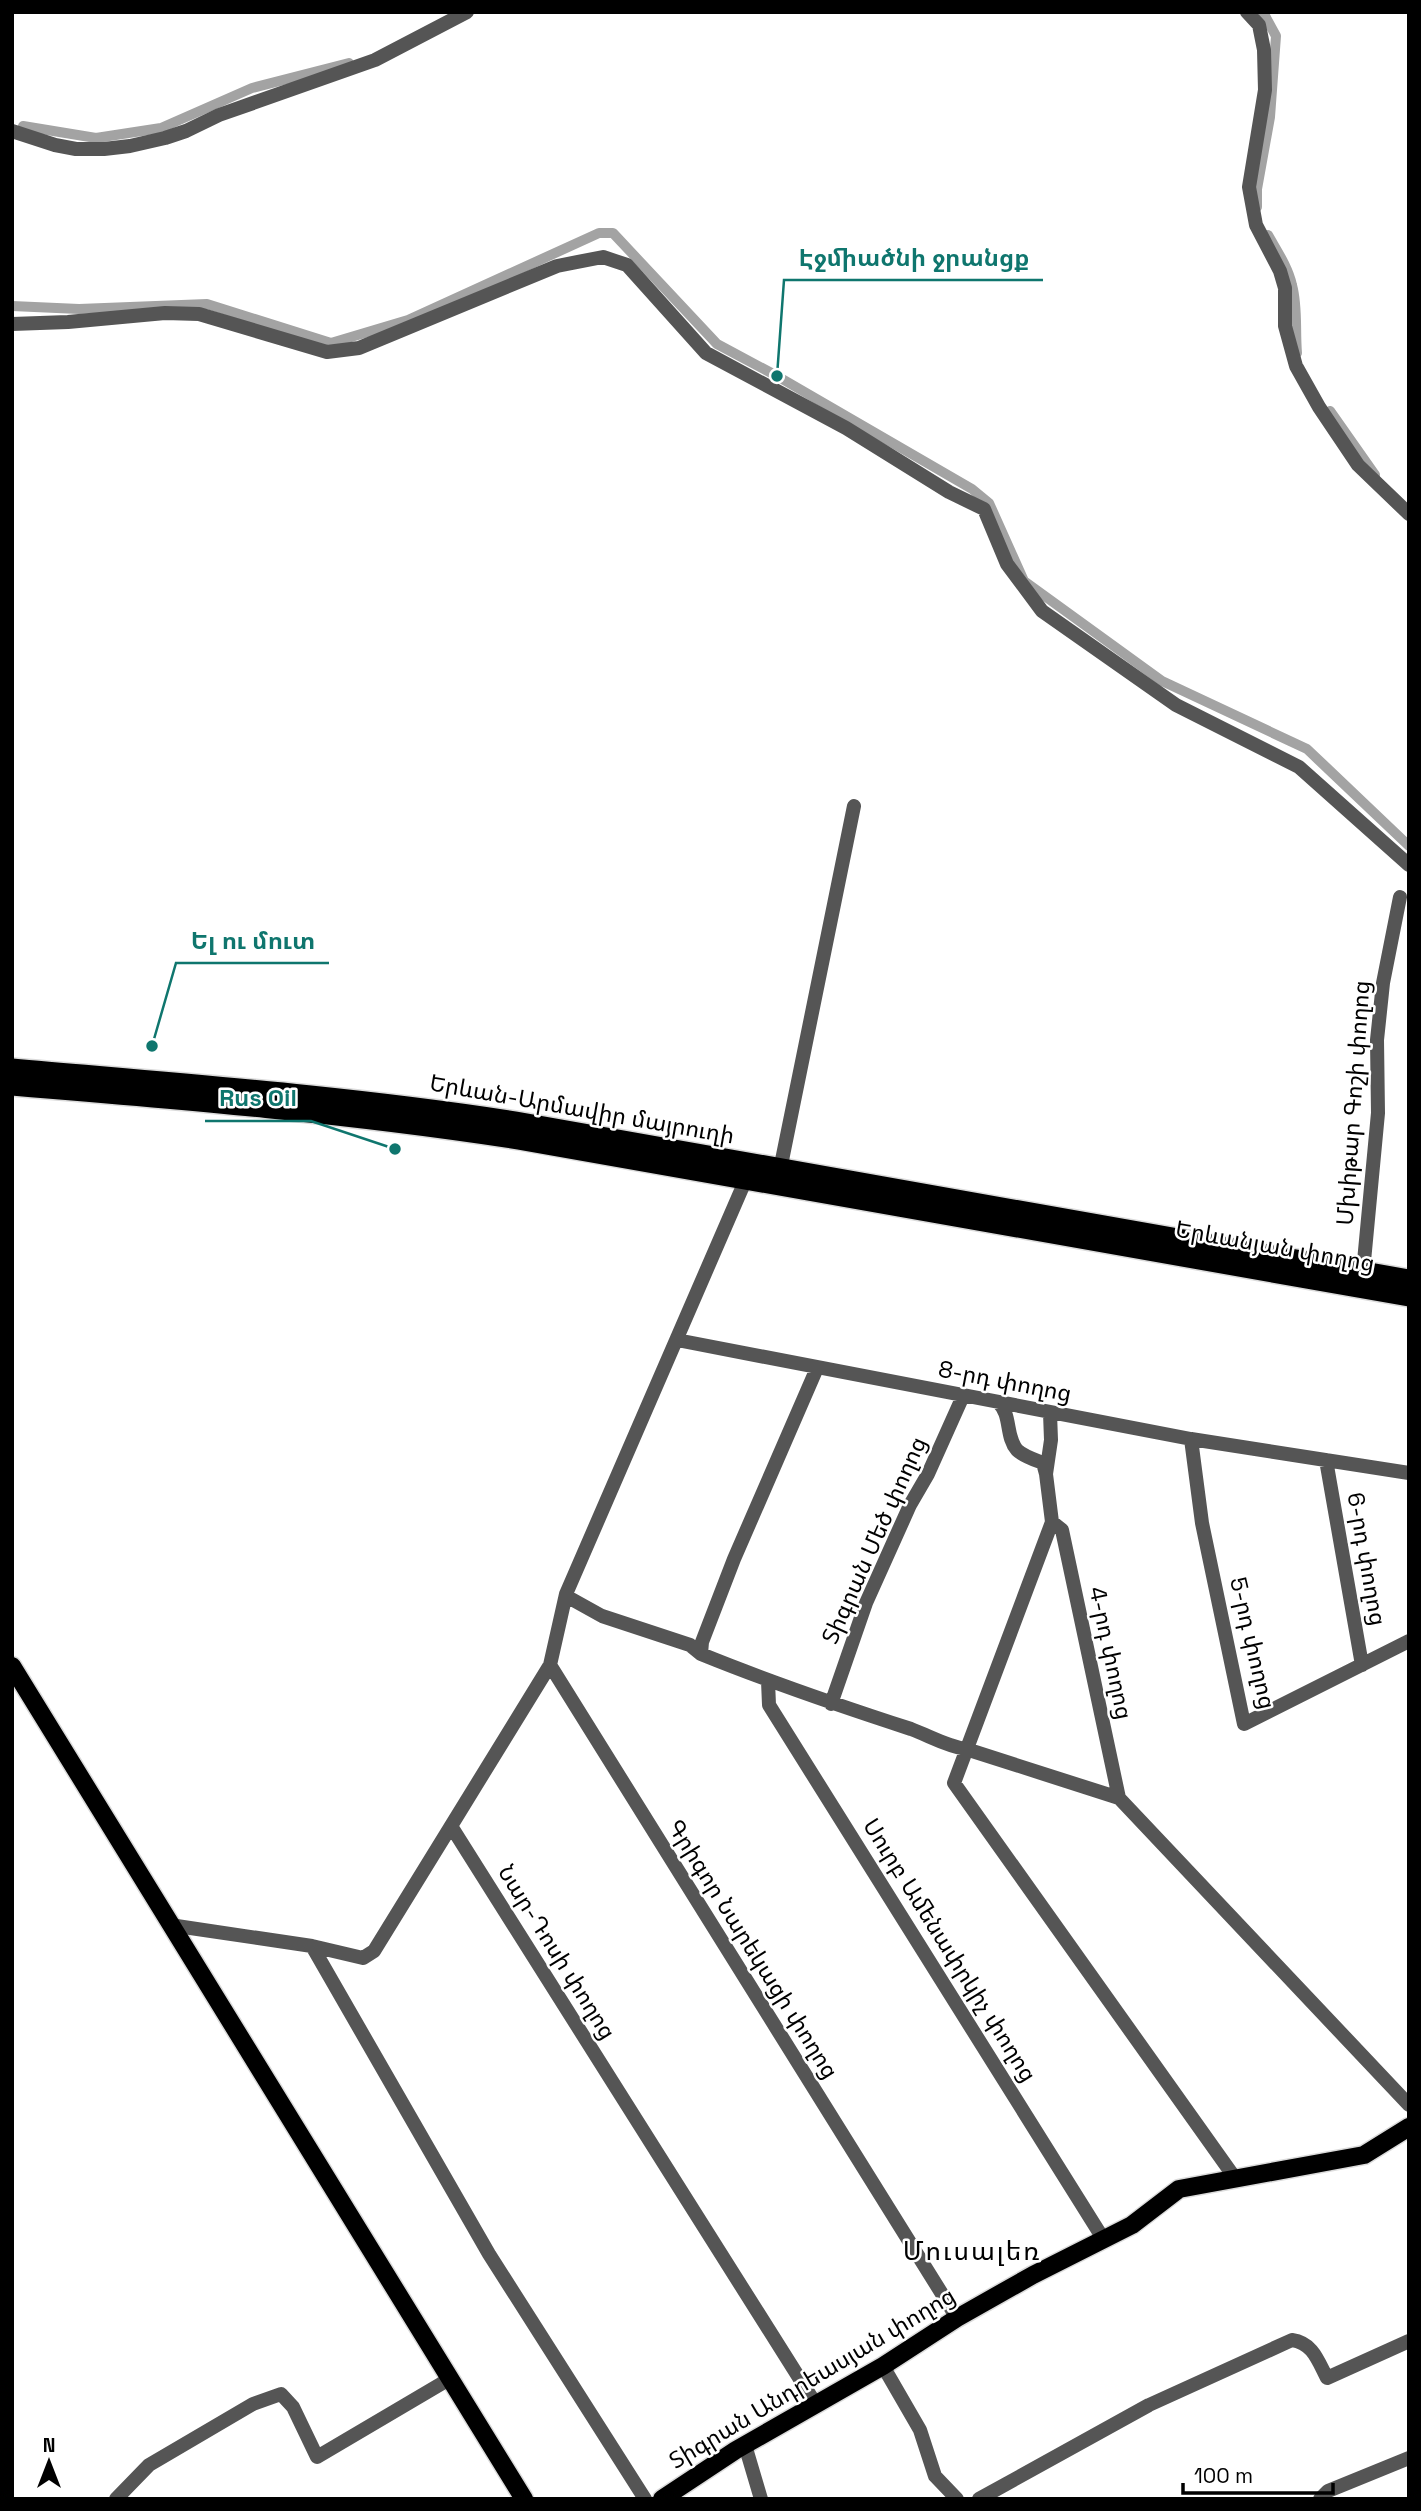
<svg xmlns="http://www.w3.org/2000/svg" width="1421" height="2511" font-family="'Space Grotesk','Noto Sans Armenian',sans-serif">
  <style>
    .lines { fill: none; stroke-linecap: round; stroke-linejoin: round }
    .canal { stroke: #a3a3a3; stroke-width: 10 }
    .major-casing { stroke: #dbdbdb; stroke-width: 21 }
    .highway-casing { stroke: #dbdbdb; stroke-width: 24 }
    .minor { stroke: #555; stroke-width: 14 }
    .major { stroke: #000; stroke-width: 18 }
    .highway { stroke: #000; stroke-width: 21 }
    .labels { text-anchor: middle; stroke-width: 5; stroke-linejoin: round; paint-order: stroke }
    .street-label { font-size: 23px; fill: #000; stroke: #fff }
    .quarter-label { font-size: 26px; letter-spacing: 2px; fill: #000; stroke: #fff }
    .leader { fill: none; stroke: #0f766e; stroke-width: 2.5 }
    .callout-dot { fill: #0f766e; stroke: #fff; stroke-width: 2.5 }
    .callout-label { font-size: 24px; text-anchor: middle; font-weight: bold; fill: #0f766e; stroke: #fff; stroke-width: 5; stroke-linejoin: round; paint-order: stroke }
  </style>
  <rect width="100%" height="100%" fill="#fff"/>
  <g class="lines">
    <path class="canal" d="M23 126 96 138 161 128 252 88 349 63
      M1257 207V189L1270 117 1276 36 1263 12
      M1268 235C1277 251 1288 267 1292 285 1298 307 1295 330 1297 353
      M12 306 79 309 207 304 331 343 408 320 599 233H613L717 344 777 376 972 489 989 503 1024 581 1162 681 1307 749 1409 846
      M1330 411 1375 475"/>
    <defs>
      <path id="major" d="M12 1666 524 2499
        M662 2499 736 2450 883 2366 957 2318 1033 2275 1132 2225 1179 2189 1364 2155 1409 2127"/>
      <path id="highway" d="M12 1069C181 1084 349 1096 516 1122L1409 1280
        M12 1085C182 1099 351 1113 519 1139L1409 1296"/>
    </defs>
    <use href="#major" class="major-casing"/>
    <use href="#highway" class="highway-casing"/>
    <path class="minor" d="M1247 12 1259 25 1264 50 1265 90 1249 187 1256 225 1280 271 1285 288V326L1296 366 1319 407 1358 465 1409 514
      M12 131 55 145 76 149H104L130 146 165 138 186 131 219 115 375 60 467 12
      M12 324 68 322 165 313 199 314 327 352 359 348 557 266 603 257 627 265 706 353 846 428 949 492 984 509 1007 564 1042 611 1176 705 1299 767 1409 865
      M780 1170 854 806
      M746 1179 566 1594 550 1665 957 2318
      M1363 1272 1378 1113 1377 1040 1383 983 1400 897
      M677 1340 1191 1439 1409 1473
      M998 1402C1012 1415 1005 1436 1017 1450 1023 1456 1035 1460 1043 1463L1046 1474
      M1050 1413 1051 1440 1046 1474 1052 1522 954 1783 1235 2178
      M1191 1439 1202 1523 1244 1724 1409 1641
      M1326 1460 1362 1665
      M1052 1522 1062 1530 1119 1798
      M566 1596 602 1616 690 1645 701 1654C770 1682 840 1706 911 1729 930 1736 946 1746 966 1749L1119 1798 1409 2105
      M701 1654 702 1642 734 1559 817 1368
      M768 1681 769 1705 1104 2240
      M831 1704 866 1603 910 1505 928 1474 963 1396
      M451 1826 550 1665
      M170 1925 312 1946 363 1958 374 1951 451 1826 815 2403
      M312 1946 489 2254 645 2499
      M883 2366 920 2430 935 2476 957 2499
      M745 2445 761 2499
      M116 2499 149 2465 253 2404 281 2394 293 2407 317 2457 451 2378
      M979 2499 1149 2405 1292 2340C1313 2343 1318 2361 1327 2378L1409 2341
      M1320 2499 1328 2491 1409 2458"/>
    <use href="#major" class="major"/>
    <use href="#highway" class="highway"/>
  </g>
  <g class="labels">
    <g class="street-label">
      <text transform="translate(1353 1103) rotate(-86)" y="8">Մխիթար Գոշի փողոց</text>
      <text transform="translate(582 1109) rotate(10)" y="8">Երևան-Արմավիր մայրուղի</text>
      <text transform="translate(1275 1246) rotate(10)" y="8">Երևանյան փողոց</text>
      <text transform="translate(1005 1381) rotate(11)" y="8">8-րդ փողոց</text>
      <text transform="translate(874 1540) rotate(-66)" y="8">Տիգրան Մեծ փողոց</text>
      <text transform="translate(1367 1559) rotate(80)" y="8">6-րդ փողոց</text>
      <text transform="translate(1253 1643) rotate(77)" y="8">5-րդ փողոց</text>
      <text transform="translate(1111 1653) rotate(78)" y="8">4-րդ փողոց</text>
      <text transform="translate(753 1949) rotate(58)" y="8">Գրիգոր Նարեկացի փողոց</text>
      <text transform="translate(950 1950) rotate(58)" y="8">Սուրբ Ամենափրկիչ փողոց</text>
      <text transform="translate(557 1952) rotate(58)" y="8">Նար-Դոսի փողոց</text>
      <text transform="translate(812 2378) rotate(-31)" y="8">Տիգրան Անդրեասյան փողոց</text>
    </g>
    <g class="quarter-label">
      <text x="972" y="2260">Մուսալեռ</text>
    </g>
  </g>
  <path class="leader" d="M777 376L784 280H1043M152 1046L176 963H329M395 1149L311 1121H205"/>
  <g class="callout-dot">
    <circle cx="777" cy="376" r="7"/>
    <circle cx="152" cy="1046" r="7"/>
    <circle cx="395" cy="1149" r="7"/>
  </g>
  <g class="callout-label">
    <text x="914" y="266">Էջմիածնի ջրանցք</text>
    <text x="253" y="949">Ել ու մուտ</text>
    <text x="258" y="1106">Rus Oil</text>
  </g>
  <rect width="1421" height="2511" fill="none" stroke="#000000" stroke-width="28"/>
  <g transform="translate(49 2462)" stroke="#ffffff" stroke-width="5" paint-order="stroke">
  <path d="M0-5L12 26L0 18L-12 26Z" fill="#000000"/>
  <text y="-10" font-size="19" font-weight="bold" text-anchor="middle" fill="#000000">N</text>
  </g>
  <path d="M1183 2483v10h150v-10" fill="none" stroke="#000000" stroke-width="3.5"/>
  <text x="1194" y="2483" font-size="21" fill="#000000" stroke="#ffffff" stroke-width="5" paint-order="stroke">100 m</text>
</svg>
